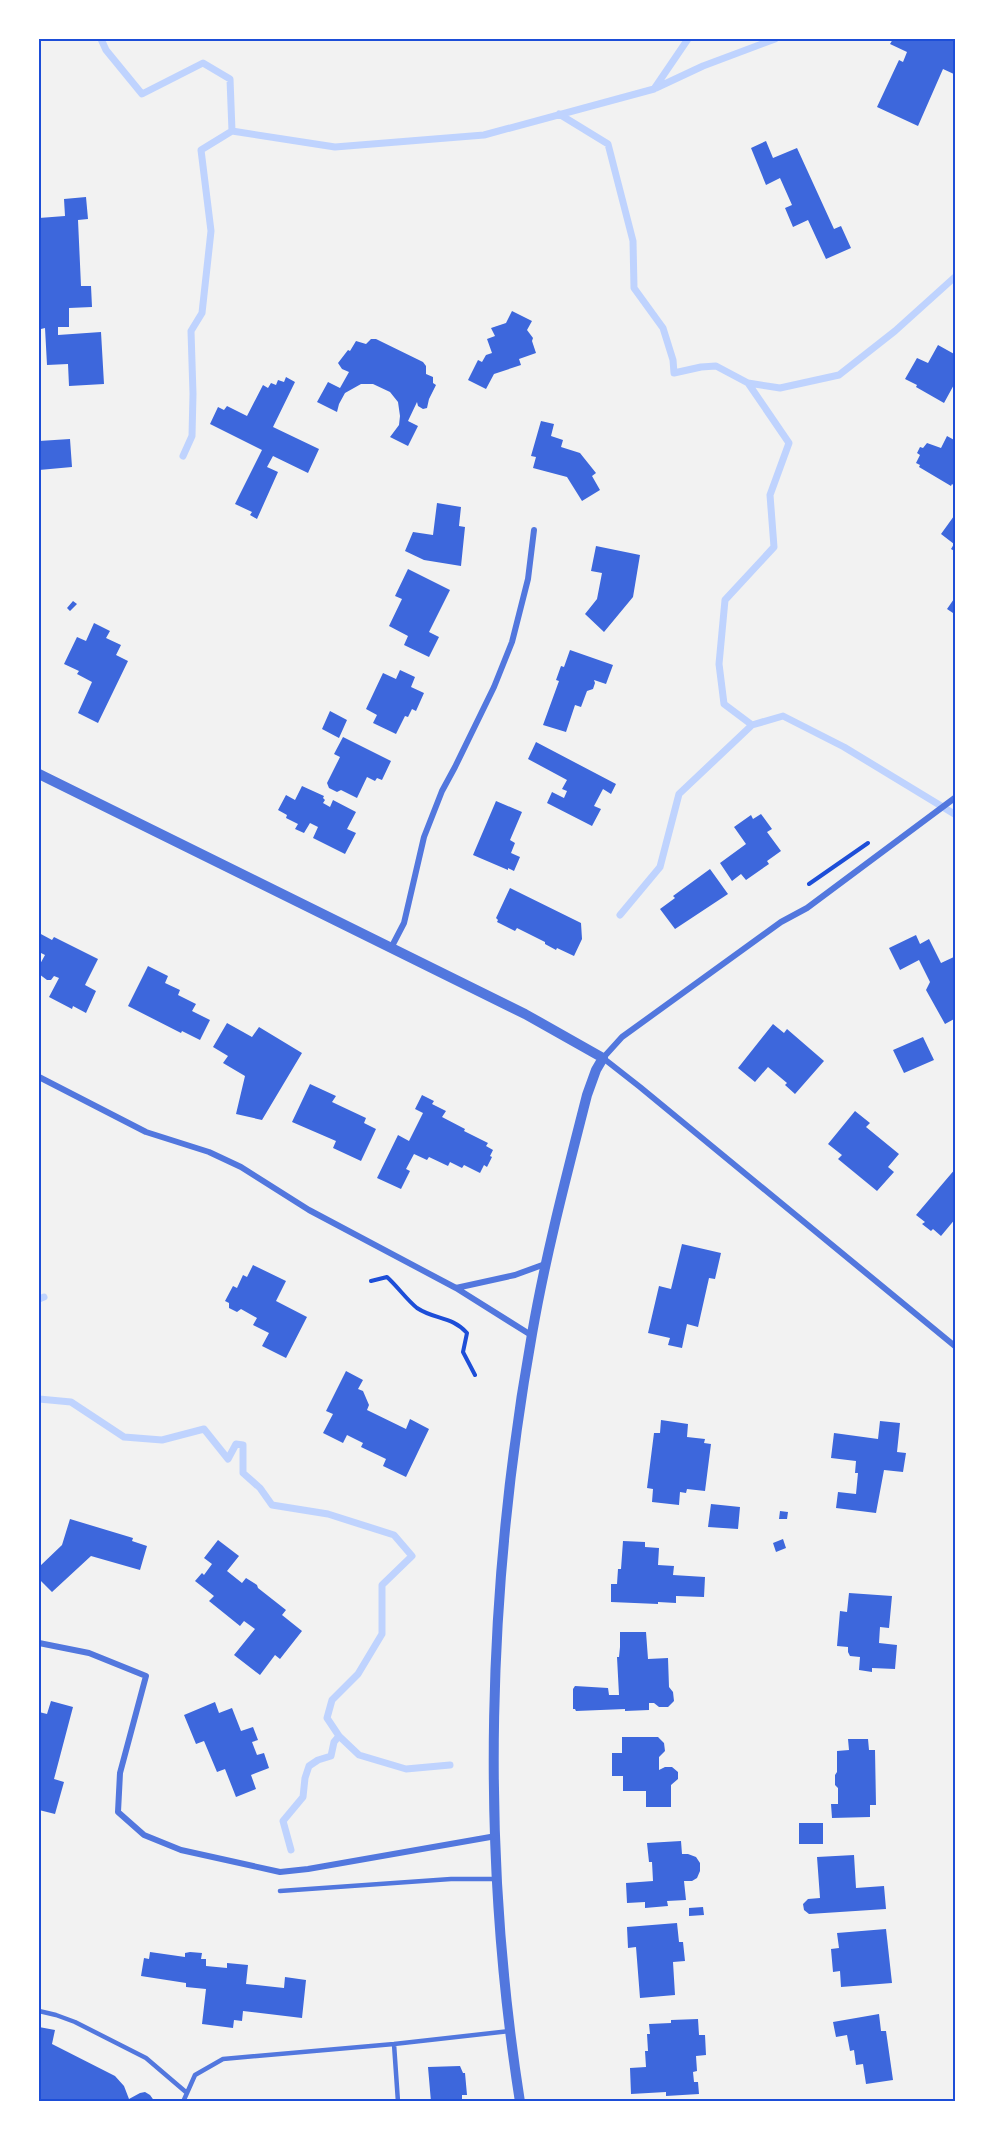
<svg xmlns="http://www.w3.org/2000/svg" width="995" height="2141" font-family="'Archivo Narrow',sans-serif">
  <style>
    .lines { fill: none; stroke-linecap: round; stroke-linejoin: round }
    .stream { stroke: #bfd3fe; stroke-width: 7 }
    .building { fill: #3d67dc }
    .path { stroke: #1d4ed8; stroke-width: 4 }
    .service { stroke: #5277de; stroke-width: 4.5 }
    .minor { stroke: #5277de; stroke-width: 6 }
    .tertiary { stroke: #5277de; stroke-width: 10 }
    .neatline { fill: none; stroke: #1d4ed8; stroke-width: 2 }
  </style>
  <rect width="100%" height="100%" fill="#f2f2f2"/>
  <g class="lines">
    <path class="stream" d="M101 39 106 50 142 94 203 63 230 79 232 131 335 147 484 135 654 89 688 39
      M656 88 703 66 775 39
      M559 114 608 144 633 241 634 288 663 328 673 360 674 373 701 367 716 366 748 383 780 388 839 375 895 331 956 276
      M748 383 789 443 770 495 774 547 725 600 719 664 724 704 752 725 783 716 844 747 956 815
      M183 456 192 436 193 394 191 331 202 313 211 231 201 150 232 131
      M620 915 660 867 679 794 752 725
      M39 1299 44 1297
      M39 1399 71 1402 124 1437 162 1440 204 1429 228 1459 236 1444 243 1445V1473L260 1488 272 1505 328 1514 394 1535 412 1556 382 1585V1634L358 1674 332 1700 327 1718 339 1736 359 1755 406 1769 450 1765
      M291 1850 283 1821 303 1797 305 1778 309 1766 318 1760 331 1756 334 1742 339 1736"/>
  </g>
  <path class="building" d="M893 39H956V75L943 69 918 126 877 107 899 60 903 62 907 52 890 44Z
    M766 141 773 158 797 148 834 229 841 226 851 248 826 259 808 220 793 227 785 208 792 205 780 178 766 185 751 148Z
    M86 197 88 219 78 220 81 286H91L92 307 69 308V327H58V335L101 332 104 384 69 386 68 364 47 365 45 328 41 329 39 218 65 216 64 199Z
    M512 311 532 321 527 330 533 338 532 341 536 353 519 359 521 365 494 374 486 389 468 380 478 360 482 362 486 355 492 353 487 339 495 336 491 328 506 323Z
    M371 339H376L423 362 426 366V374L433 377V383L436 385 429 399 427 408 423 409 418 406 417 402 408 421 418 426 408 446 390 437 399 425 400 416 398 402 390 392 373 384H361L345 393 339 404 337 412 317 402 328 382 340 388 349 372 342 369 338 363 348 350 350 351 356 341 366 344Z
    M938 345 956 355V381L944 403 916 387 917 385 905 379 917 358 928 363Z
    M286 377 295 382 273 427 319 449 308 473 273 456 267 467 278 472 257 519 250 515 252 512 235 504 262 450 210 424 218 407 224 410 227 406 247 416 263 385 268 388 271 383 276 385 278 380 284 382Z
    M541 421 554 424 551 436 563 440 561 447 580 453 596 473 592 476 600 490 582 501 567 477 533 468 536 457 531 456Z
    M947 436 956 441V487L952 484 951 486 919 467 920 465 916 463 920 455 917 453 920 447 923 448 927 443 941 448Z
    M70 439 72 467 39 470V441Z
    M437 503 461 507 459 526 465 527 461 566 424 560 405 551 413 532 433 535Z
    M954 516 956 517V552L951 549 954 544 941 534Z
    M596 546 640 555 633 597 604 632 585 614 597 599 602 573 591 571Z
    M408 569 450 590 429 632 439 637 429 657 404 645 408 636 389 626 402 599 395 596Z
    M956 596V615L947 609Z
    M73 601 77 604 70 611 67 608Z
    M94 623 110 631 106 638 121 645 116 655 128 661 98 723 78 713 92 682 77 674 79 671 64 664 77 637 86 641Z
    M570 650 613 665 606 684 594 680 595 683 593 689 587 691 581 707 575 705 566 732 543 725 559 681 556 680 561 666 564 667Z
    M400 670 415 677 411 687 424 693 416 711 412 709 408 717 405 716 396 734 373 723 377 715 366 709 383 673 396 679Z
    M330 711 347 720 339 738 322 729Z
    M343 737 391 761 382 780 377 778 375 781 367 777 357 798 341 790 337 792 329 788 327 783 340 757 334 754Z
    M536 742 616 784 611 794 603 789 594 806 601 809 592 826 547 803 552 792 564 798 567 791 562 789 567 780 528 759Z
    M302 786 324 796 323 798 325 800 323 803 330 807 333 800 356 812 347 829 356 833 345 854 313 838 318 827 310 823 304 833 295 829 298 824 286 818 287 815 278 810 286 795 295 800Z
    M496 801 522 812 510 840 515 843 511 853 520 857 514 871 508 868V870L473 855Z
    M761 814 772 829 767 832 781 851 767 861 769 864 746 880 741 874 732 881 720 863 746 844 734 827 751 815 753 819Z
    M710 869 728 894 675 929 660 909 675 898 673 896Z
    M510 888 581 923 582 939 574 956 557 948 556 950 545 944V942L517 928 515 931 497 922 498 920 496 918Z
    M39 933 52 940 54 937 98 959 85 985 96 991 86 1013 73 1006 72 1009 49 997 59 978 54 976 51 980H47L39 974V966L45 955 39 952Z
    M916 935 920 944 929 939 941 963 956 956V1018L945 1024 926 990 930 982 919 960 900 970 889 948Z
    M148 966 168 976 165 983 180 990 178 995 196 1004 192 1011 210 1020 200 1040 182 1031 181 1033 128 1006Z
    M227 1023 252 1037 259 1027 302 1053 262 1120 236 1114 245 1076 223 1063 228 1056 213 1047Z
    M773 1024 784 1033 787 1029 824 1061 795 1094 785 1085 787 1083 768 1067 755 1082 738 1068Z
    M923 1037 934 1060 904 1073 893 1050Z
    M310 1084 336 1096 332 1102 366 1118 364 1123 376 1129 361 1161 333 1148 336 1141 292 1122Z
    M422 1095 434 1101 432 1104 446 1111 442 1117 465 1129 464 1131 488 1143 486 1146 493 1150 490 1156 492 1157 487 1167 484 1165 480 1173 464 1165 462 1168 450 1162 448 1166 429 1157 427 1160 414 1154 406 1169 410 1171 401 1189 377 1178 398 1135 409 1141 423 1113 415 1109Z
    M855 1111 870 1123 866 1127 899 1154 888 1167 894 1172 877 1191 838 1159 842 1155 828 1144Z
    M956 1168V1218L941 1236 933 1229 931 1231 922 1224 925 1222 916 1215Z
    M682 1244 721 1253 715 1279 709 1278 698 1327 687 1324 682 1348 668 1345 670 1338 648 1333 659 1286 671 1289Z
    M253 1265 286 1281 276 1301 307 1317 286 1358 262 1346 269 1333 253 1325 257 1318 241 1309 237 1312 229 1308V1303L225 1301 233 1286 237 1288 243 1275 247 1277Z
    M346 1371 363 1380 358 1389 363 1391 369 1405 367 1410 406 1429 410 1419 429 1429 406 1477 383 1466 386 1459 361 1447 363 1443 347 1435 343 1443 323 1433 333 1414 326 1411Z
    M661 1420 688 1424 687 1437 705 1439 704 1443 711 1444 705 1491 687 1489 686 1493 680 1492 679 1505 652 1502 653 1489 647 1488 654 1433H660Z
    M880 1421 900 1423 897 1452 906 1453 903 1472 884 1470 876 1513 836 1508 838 1492 856 1494 858 1473H855L856 1461 831 1458 834 1433 878 1439Z
    M711 1504 740 1507 738 1529 708 1527Z
    M780 1511 788 1512 787 1519H779Z
    M70 1519 133 1538 132 1541 147 1546 140 1570 91 1556 52 1592 39 1579V1567L62 1545Z
    M783 1539 786 1548 776 1552 773 1543Z
    M218 1540 239 1556 227 1571 242 1583 246 1578 257 1585 258 1588 286 1610 282 1615 302 1631 280 1659 275 1655 260 1675 234 1655 255 1629 244 1621 240 1626 209 1601 214 1596 195 1581 202 1573 204 1575 212 1564 204 1558Z
    M623 1541 645 1542V1547L659 1548 658 1565 674 1566 673 1575 705 1577 704 1597 676 1596V1603L658 1602V1604L611 1602V1584H617L618 1569H621Z
    M849 1593 892 1596 889 1628 880 1627 879 1643 897 1645 895 1669 872 1668V1672L859 1670 860 1657 850 1656 848 1652V1647L837 1646 840 1611 847 1612Z
    M620 1632H646L648 1659 668 1658 669 1687 673 1692 674 1701 668 1707H659L654 1703H649V1710L625 1711V1709L576 1711 575 1709H573V1689L575 1686 608 1688 609 1695H619L617 1657H619L620 1647Z
    M51 1701 73 1707 54 1779 64 1782 55 1814 39 1810V1712L47 1714Z
    M215 1702 219 1713 232 1708 241 1731 253 1727 258 1740 252 1742 257 1755 264 1753 269 1768 251 1775 256 1789 236 1797 225 1769 217 1772 204 1741 196 1744 184 1715Z
    M622 1737H658L664 1743 665 1751 659 1757V1770L665 1767H672L678 1772V1779L671 1785V1807H646V1791H623V1776H612V1753H622Z
    M848 1739H868L869 1750H875L876 1805H870V1817L832 1818 831 1804H838V1788L835 1785V1775L837 1772V1751L849 1750Z
    M799 1823H823V1844H799Z
    M681 1841 682 1854H688L696 1857 700 1863V1871L697 1878 692 1881H684L686 1900 667 1901 668 1906 645 1908V1902L627 1903 626 1883 653 1881 652 1862H649L647 1843Z
    M854 1855 856 1888 884 1886 886 1909 809 1914 804 1910 803 1904 808 1899 820 1898 817 1857Z
    M703 1907 704 1915 689 1916V1908Z
    M677 1923 679 1942H683L685 1961 673 1962 675 1995 640 1998 636 1947 628 1948 627 1927Z
    M886 1929 892 1983 841 1987 840 1971 833 1972 831 1949 839 1948 837 1933Z
    M150 1952 185 1957V1953L190 1952 202 1953 201 1959H206V1966L227 1968V1963L248 1965 246 1984 284 1988 285 1977 306 1980 302 2018 243 2011 242 2021 234 2020 233 2028 202 2024 206 1989 186 1987V1983L141 1976 144 1958 149 1959Z
    M879 2014 881 2031H886L893 2080 866 2084 863 2064 856 2065 854 2050 850 2051 847 2035 836 2037 833 2022Z
    M698 2019 699 2035H705L706 2055 696 2056 697 2071 693 2072 694 2082H698L699 2094 666 2096V2092L631 2094 630 2068 646 2067 645 2051H648L647 2034H650L649 2024 671 2023V2020Z
    M39 2027 55 2030 52 2044 115 2076 124 2086 129 2099 140 2093 145 2092 150 2095 155 2102H39Z
    M460 2066 463 2073H465L467 2095H462V2102H431L428 2067Z"/>
  <g class="lines">
    <path class="path" d="M809 884 868 843
      M371 1281 387 1277C398 1287 406 1299 417 1308 435 1320 452 1316 467 1333L463 1352 475 1375"/>
    <path class="service" d="M280 1891 451 1879H496
      M39 2011 56 2015 75 2022 146 2058 187 2093
      M394 2044 398 2102
      M183 2102 195 2075 223 2059 394 2044 510 2031"/>
    <path class="minor" d="M956 797 807 908 781 922 622 1037 603 1058 640 1087 956 1347
      M391 948 404 923 424 837 442 791 455 767 494 687 512 642 528 579 534 530
      M39 1077 146 1132 209 1152 241 1167 309 1210 456 1288 531 1335
      M456 1288 515 1275 545 1264
      M39 1643 89 1653 146 1676 120 1773 118 1812 144 1835 181 1850 280 1872 308 1869 496 1836"/>
    <path class="tertiary" d="M39 774 525 1014 603 1058 596 1070 587 1095C567 1174 546 1253 532 1334 487 1586 480 1848 520 2102"/>
  </g>
  <rect width="995" height="2141" fill="none" stroke="#ffffff" stroke-width="81"/>
  <rect x="40" y="40" width="914" height="2060" class="neatline"/>
</svg>
